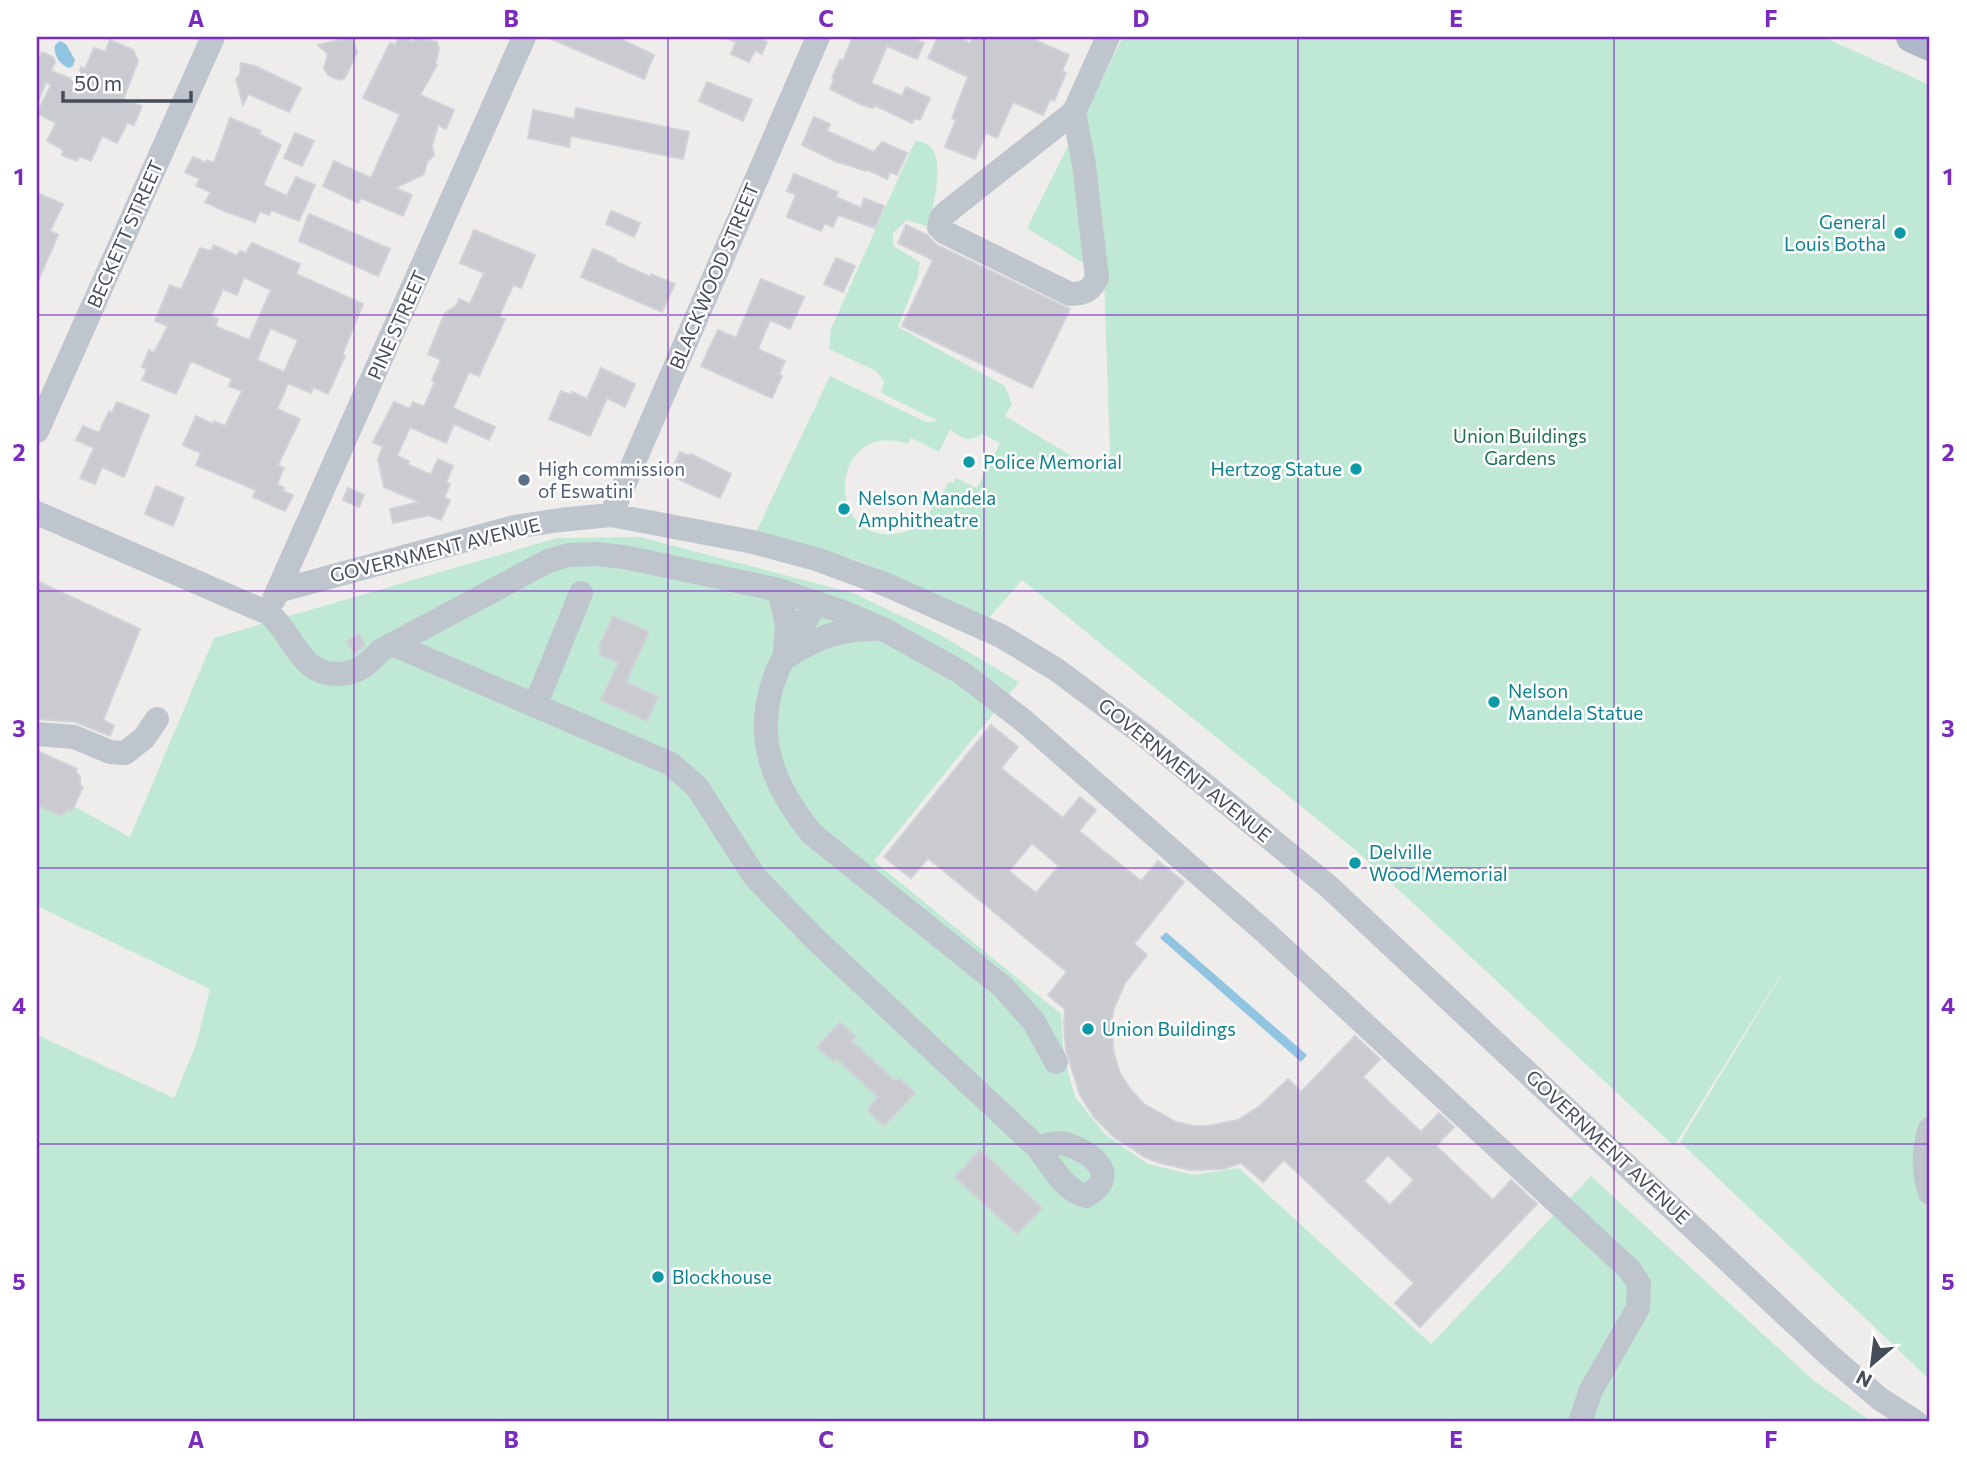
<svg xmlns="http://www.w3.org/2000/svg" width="1967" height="1459" font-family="Commissioner,sans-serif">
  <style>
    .green { fill: #bfe9d5; fill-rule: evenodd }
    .water { fill: #90c4e1 }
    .building { fill: #cacbd1; stroke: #d1d2d7; stroke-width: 2; fill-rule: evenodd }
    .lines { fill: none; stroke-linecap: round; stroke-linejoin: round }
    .minor { stroke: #bfc5cd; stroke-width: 24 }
    .major { stroke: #afb8c9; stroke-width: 32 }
    .grid { fill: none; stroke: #7b2cbf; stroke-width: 2; stroke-opacity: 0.55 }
    .culture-dot { fill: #0f9aa8; stroke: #fff; stroke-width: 2.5 }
    .service-dot { fill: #5c6f8a; stroke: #fff; stroke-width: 2.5 }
    .labels { text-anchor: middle; stroke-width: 5; stroke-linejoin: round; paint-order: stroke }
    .culture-label { font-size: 19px; fill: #0d838f; stroke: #fff; text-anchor: start }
    .street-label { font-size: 19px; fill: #474d58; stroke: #fff }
    .park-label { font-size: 19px; fill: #207054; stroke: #fff }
    .service-label { font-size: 19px; fill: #4e5e75; stroke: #fff; text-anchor: start }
    .neatline { fill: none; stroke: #7b2cbf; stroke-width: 2.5 }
    .grid-label { font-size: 23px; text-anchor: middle; font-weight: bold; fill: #7b2cbf }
  </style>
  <rect width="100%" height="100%" fill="#efedec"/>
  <path class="green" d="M1123 37H1823L1930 85V1380L1680 1142 1802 941 1674 1146 1359 853 1022 580 989 618 859 561 756 532 830 376 926 422 938 421 881 393 884 381 876 371 829 349 831 329 915 141C952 141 933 201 930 223L925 226 907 220 893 233V246L920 262 918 276 898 327 1005 386 1012 404 1005 416 1098 472 1110 455 1104 276 1027 228ZM950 429C963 439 968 443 982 434L1000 443 977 488 956 478 953 483 949 481 938 503 935 502C929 518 916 530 900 533 823 548 828 417 908 444L911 438 939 452Z
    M640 537 853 593 937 633 1019 682 874 861 1061 1014 1064 1057 1075 1097 1105 1134 1148 1164 1194 1175 1239 1168 1431 1344 1591 1176 1813 1380 1872 1422H37V1035L174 1098 196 1045 210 989 37 906V786L130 837 214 638 557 538Z"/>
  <path class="water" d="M60 41 66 44 75 60 73 66 69 68C60 65 53 55 55 45Z
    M1166 932 1307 1055 1301 1062 1160 938Z"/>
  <path class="building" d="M352 37 357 52 345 78 339 80 328 75 324 68 328 54 318 45Z
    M400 37 414 42 416 37 437 42 439 50 435 64 437 65 420 95 454 110 446 129 438 125 432 146 434 155 427 162 424 174 395 188 412 195 403 216 361 198 358 203 323 186 334 161 371 178 400 114 363 98 390 43 395 45Z
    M547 37H616L654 55 644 79Z
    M723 37H761L760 39 767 42 762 54 755 50 749 62 731 54 736 42Z
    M853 37H909L924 43 917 59 887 46 871 83 902 96 906 87 930 98 920 120 915 118 912 123 874 105 873 108 860 104 830 89 834 79 832 78 840 60 843 61Z
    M938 37H956L970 43 972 37H1028L1069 55 1062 71 1066 73 1054 101 1050 99 1043 115 1013 102 997 138 986 133 975 159 945 147 956 120 952 118 968 77 928 58Z
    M110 40 133 50 138 61 123 100 142 106 134 125 127 123 117 143 102 136 91 161 80 156 77 161 62 155 64 150 47 141 56 123 37 113 51 85 46 82 37 104V64L42 52 53 57 55 62 51 71 76 81 81 67 85 69 94 48 105 52Z
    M241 63 255 66 301 88 289 112 248 94 243 105 236 79 240 75Z
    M707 82 752 100 743 121 699 101Z
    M576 108 689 132 683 159 571 136 569 147 528 138 533 110 574 119Z
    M814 117 830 124 827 131 874 152 882 142 907 153 897 175 890 172 887 179 866 169V171L835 161 802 145Z
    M230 118 261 131 259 134 281 145 263 185 287 196 296 177 315 185 299 221 271 210 269 215 260 211 255 222 227 212 205 202 211 192 196 186 200 179 185 172 193 157 206 163 207 160 214 163Z
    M295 133 314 141 302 166 284 158Z
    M794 174 838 192 836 197 861 208 864 198 884 206 875 228 838 215 833 227 825 223 821 231 787 217 796 195 787 191Z
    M37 193 63 204 50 231 58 235 37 283Z
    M611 211 640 223 634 237 606 224Z
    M309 214 390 249 378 276 299 241Z
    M906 225 927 235 937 245 1070 309 1032 388 902 326 933 260 898 243Z
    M474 230 535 255 521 288 513 285 499 317 505 319 479 376 469 372 453 408 495 427 489 440 454 424 446 443 410 427 397 456 409 461 407 464 431 475 438 459 453 466 446 482 450 484 444 498 450 500 441 520 429 515 393 523 390 509 419 502 384 487 378 459 383 447 373 442 394 402 410 409 413 402 424 407 435 382 432 380 441 360 428 354 445 313 457 305 459 299 470 304 484 273 460 263Z
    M252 243 300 264 296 274 363 304 342 355 345 356 328 394 313 387 311 393 288 383 277 409 300 419 278 465 284 468 277 484 284 488 283 491 293 495 285 511 253 497 256 490 196 465 201 453 183 445 196 416 213 424 214 421 225 426 242 391 229 386 232 379 191 361 176 394 142 380 147 369 142 367 149 350 154 353 168 326 155 321 170 285 181 290 200 248 211 251 214 245 237 256 240 251 246 253ZM244 277 271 290 249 340 215 326 218 319 211 316 223 289 237 295ZM270 328 298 340 284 372 257 360Z
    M593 249 616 259 615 261 650 277 651 274 675 284 662 312 581 277Z
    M836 258 855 266 843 292 824 284Z
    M761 279 804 297 790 329 770 320 758 349 785 361 779 374 782 376 772 398 701 366 718 330 736 338Z
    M601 368 635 384 625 407 607 398 590 436 549 419 561 391 571 395 572 392 587 399Z
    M117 402 149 415 124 477 102 467 95 484 80 478 94 448 76 440 83 426 99 433 109 411 112 413Z
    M680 452 690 456 691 454 731 474 720 498 669 475Z
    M156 486 184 498 173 526 145 514Z
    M348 488 364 495 359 507 343 500Z
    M37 581 140 629 103 720 114 726 110 736 76 722 37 719Z
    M613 616 649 632 626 682 658 697 647 721 601 700 618 663 599 654 601 648 599 647Z
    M359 634 365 645 354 654 347 641Z
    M991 725 1018 747 1001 768 1063 818 1080 797 1096 810 1079 831 1141 881 1158 861 1184 882 1134 944 1147 955 1125 983 1114 1008 1111 1024 1114 1054 1120 1073 1131 1090 1144 1104 1176 1122 1193 1126H1208L1238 1120 1260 1106 1288 1079 1301 1092 1355 1036 1380 1059 1363 1077 1421 1132 1439 1113 1454 1127 1436 1146 1493 1200 1511 1180 1537 1204 1420 1327 1395 1303 1414 1283 1284 1160 1263 1182 1241 1163 1223 1169 1191 1170 1160 1163 1145 1157 1115 1138 1094 1117 1080 1095 1066 1050 1064 1024 1065 1009 1048 995 1067 972 928 858 911 878 884 857ZM1032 843 1059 866 1036 893 1009 871ZM1388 1155 1414 1180 1390 1205 1364 1181Z
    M37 751 77 769 76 773 80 776V785L83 787 72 811 68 809 61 816 37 805Z
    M840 1022 856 1037 852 1041 895 1081 899 1078 915 1093 884 1126 867 1110 878 1097 837 1059 834 1062 817 1047Z
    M980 1150 1042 1208 1017 1234 955 1177Z"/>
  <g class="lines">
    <path class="minor" d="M1074 112 1084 165 1097 278C1091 291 1084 294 1070 294L944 232 939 227 941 218 947 212 1074 112 1108 37
      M37 431 213 37
      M37 513 268 613C294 633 299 676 339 674 358 673 369 664 380 651L548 561 569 555 597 554 624 557 779 590 843 612 883 629 962 673 1024 721 1265 932 1630 1270 1639 1284 1638 1308 1591 1390 1580 1422
      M611 515 818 37
      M779 590 787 624 785 654
      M278 591 514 527 560 520 611 515 753 542 816 559 887 585 1001 636 1057 670 1144 735 1328 886 1830 1356 1880 1399 1916 1422
      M274 599 524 37
      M816 603C803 626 786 649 776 674 752 736 773 786 812 834L1003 987 1034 1022 1056 1062
      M392 644 671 764 697 787 755 877 813 937 1038 1148C1050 1163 1065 1192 1086 1196 1122 1176 1092 1152 1066 1144 1057 1142 1046 1145 1038 1148
      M788 656C818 637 839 629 875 629
      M535 706 581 593
      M37 734 74 737 110 752 125 753 144 738 157 719
      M1930 1129C1923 1150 1923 1172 1930 1193"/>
    <path class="major" d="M1912 37 1930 45"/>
  </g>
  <path class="grid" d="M354 37V1422M668 37V1422M984 37V1422M1298 37V1422M1614 37V1422M37 315H1930M37 591H1930M37 868H1930M37 1144H1930"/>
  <g class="culture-dot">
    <circle cx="1900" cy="233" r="7"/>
    <circle cx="969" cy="462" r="7"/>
    <circle cx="1356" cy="469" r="7"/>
    <circle cx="844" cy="509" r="7"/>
    <circle cx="1494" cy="702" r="7"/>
    <circle cx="1355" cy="863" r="7"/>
    <circle cx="1088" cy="1029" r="7"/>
    <circle cx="658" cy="1277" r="7"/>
  </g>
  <circle class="service-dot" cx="524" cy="480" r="7"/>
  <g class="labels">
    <g class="culture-label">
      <text x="1886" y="229" text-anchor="end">General<tspan x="1886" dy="22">Louis Botha</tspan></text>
      <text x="983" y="469">Police Memorial</text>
      <text x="1342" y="476" text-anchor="end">Hertzog Statue</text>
      <text x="858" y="505">Nelson Mandela<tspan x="858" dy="22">Amphitheatre</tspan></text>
      <text x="1508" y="698">Nelson<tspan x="1508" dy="22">Mandela Statue</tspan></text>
      <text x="1369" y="859">Delville<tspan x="1369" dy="22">Wood Memorial</tspan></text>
      <text x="1102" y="1036">Union Buildings</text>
      <text x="672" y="1284">Blockhouse</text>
    </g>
    <g class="street-label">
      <text transform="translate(125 234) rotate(-66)" y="7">BECKETT STREET</text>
      <text transform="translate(714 276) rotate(-67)" y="7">BLACKWOOD STREET</text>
      <text transform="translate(397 325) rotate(-66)" y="7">PINE STREET</text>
      <text transform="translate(435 550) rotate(-14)" y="7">GOVERNMENT AVENUE</text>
      <text transform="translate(1185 770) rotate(39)" y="7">GOVERNMENT AVENUE</text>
      <text transform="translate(1608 1147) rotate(43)" y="7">GOVERNMENT AVENUE</text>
    </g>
    <g class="park-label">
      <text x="1520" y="443">Union Buildings<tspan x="1520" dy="22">Gardens</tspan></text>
    </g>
    <g class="service-label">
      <text x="538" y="476">High commission<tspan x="538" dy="22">of Eswatini</tspan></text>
    </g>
  </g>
  <rect width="1967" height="1459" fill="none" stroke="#ffffff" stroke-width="77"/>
  <g transform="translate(1872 1364) rotate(208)" stroke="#ffffff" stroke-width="5" paint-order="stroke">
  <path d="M0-5L12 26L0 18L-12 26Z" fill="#474d58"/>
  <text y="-10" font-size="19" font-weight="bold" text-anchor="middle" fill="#474d58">N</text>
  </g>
  <path d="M63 91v10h128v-10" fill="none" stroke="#474d58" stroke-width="3.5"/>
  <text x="74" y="91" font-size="21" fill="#474d58" stroke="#ffffff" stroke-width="5" paint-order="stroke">50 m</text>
  <rect x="38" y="38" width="1890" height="1382" class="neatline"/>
  <g class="grid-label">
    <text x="196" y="27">A</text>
    <text x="511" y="27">B</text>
    <text x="826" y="27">C</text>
    <text x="1141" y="27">D</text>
    <text x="1456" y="27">E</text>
    <text x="1771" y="27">F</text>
    <text x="19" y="185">1</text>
    <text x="1948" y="185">1</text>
    <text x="19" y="461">2</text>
    <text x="1948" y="461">2</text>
    <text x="19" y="737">3</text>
    <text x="1948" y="737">3</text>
    <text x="19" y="1014">4</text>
    <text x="1948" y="1014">4</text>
    <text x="19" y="1290">5</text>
    <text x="1948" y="1290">5</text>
    <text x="196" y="1448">A</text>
    <text x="511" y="1448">B</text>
    <text x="826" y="1448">C</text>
    <text x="1141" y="1448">D</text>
    <text x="1456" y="1448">E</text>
    <text x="1771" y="1448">F</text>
  </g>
</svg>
